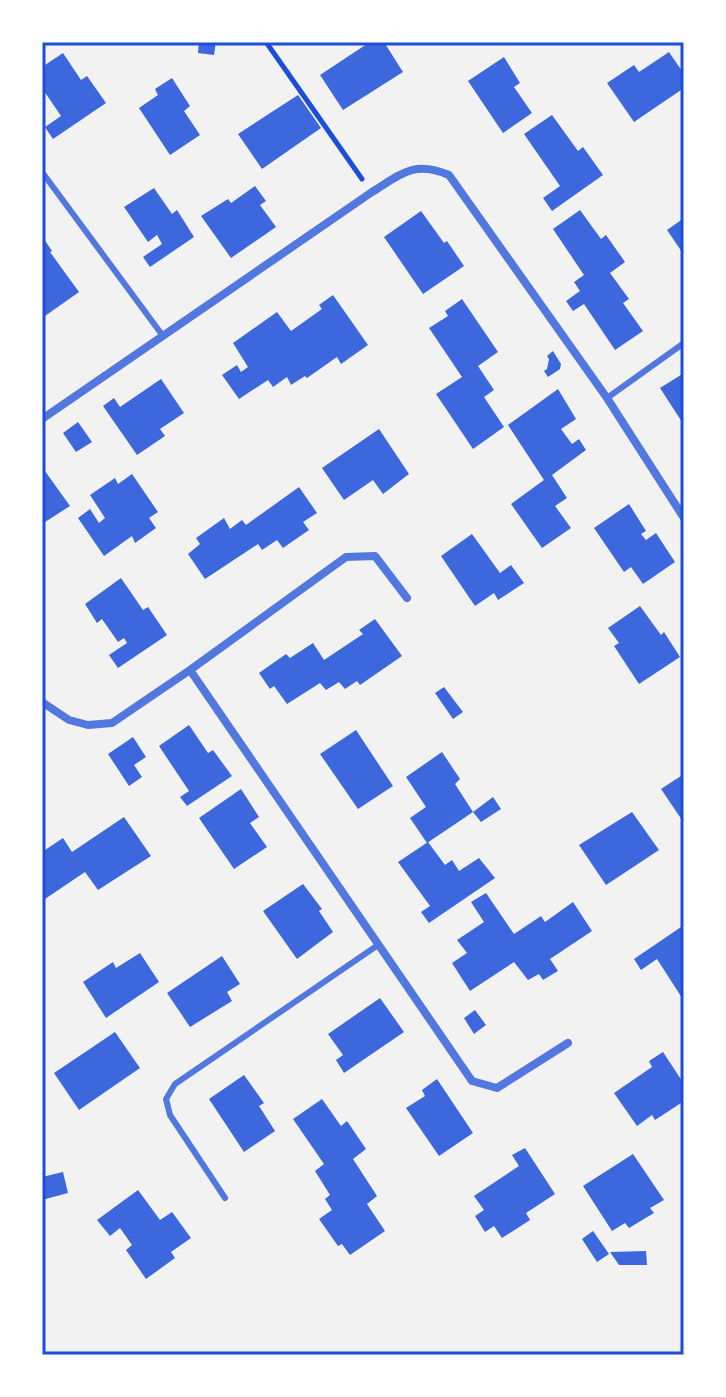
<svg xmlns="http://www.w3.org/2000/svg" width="726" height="1397" font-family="Lato,sans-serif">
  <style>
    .building { fill: #3d67dc }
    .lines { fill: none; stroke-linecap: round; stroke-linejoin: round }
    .path { stroke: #1d4ed8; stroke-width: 5 }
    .service { stroke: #5277de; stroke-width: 6 }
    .minor { stroke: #5277de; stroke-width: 8 }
    .neatline { fill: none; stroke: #1d4ed8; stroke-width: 3 }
  </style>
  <rect width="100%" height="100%" fill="#f2f2f2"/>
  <path class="building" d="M199 42H216L214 55 198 53Z
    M370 42H384L403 72 343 110 320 75Z
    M669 52 684 74V88L634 122 607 83 634 65 639 72Z
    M63 53 81 80 87 76 106 103 53 139 45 127 61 116 42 88V67Z
    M504 57 520 83 514 87 532 113 503 133 468 81Z
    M172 78 190 106 184 111 200 135 170 155 139 108 158 95 155 89Z
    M298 95 321 128 262 169 238 134Z
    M552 115 578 151 583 147 603 175 552 211 543 198 560 186 524 134Z
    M255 186 266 201 260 205 276 227 231 258 201 216 228 199 231 203Z
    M154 188 172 214 177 210 194 237 150 267 143 257 162 244 157 235 148 242 124 207Z
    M580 210 601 239 606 235 625 262 610 273 629 299 623 303 643 331 615 350 584 304 573 311 566 301 580 291 574 282 584 275 553 229Z
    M421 211 444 243 447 241 464 266 423 294 384 237Z
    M684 218V255L667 230Z
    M44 239 52 251 50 252 79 292 45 316 42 312Z
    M333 295 368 345 341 364 337 357 307 378 305 376 291 385 287 377 273 387 268 380 239 399 222 375 237 365 241 372 248 367 233 343 277 312 291 331 322 309 319 305Z
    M462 299 498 352 478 366 494 390 484 397 504 427 473 449 436 394 462 377 429 328 448 316 445 311Z
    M553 351 561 364 560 369 548 377 544 371 547 369 549 359 547 356Z
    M684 373V425L660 388Z
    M161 379 184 413 160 429 165 436 137 455 103 406 114 398 120 407Z
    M558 389 576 419 561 429 572 444 579 439 586 450 552 475 567 498 555 506 571 528 542 548 511 504 544 480 508 425Z
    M78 422 92 442 76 452 63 433Z
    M379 429 409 474 383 494 373 480 344 500 322 468Z
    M45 471 70 506 42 524V472Z
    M132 474 158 512 149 518 156 528 135 543 132 536 104 556 78 518 90 509 99 523 105 518 90 495 115 478 118 484Z
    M299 487 317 513 303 522 309 530 283 548 277 540 262 550 258 544 205 579 188 554 200 544 196 538 224 518 230 529 242 520 246 525Z
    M629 504 646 531 641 534 646 540 656 533 675 562 643 584 631 567 624 572 594 528Z
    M472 534 500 573 511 565 524 583 498 600 494 593 475 606 441 556Z
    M121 578 143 610 148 607 167 635 118 668 109 655 127 643 124 638 118 642 102 619 97 623 85 604Z
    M640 606 661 635 664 632 680 657 639 684 614 646 619 643 608 628Z
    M375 619 402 656 360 685 357 681 345 689 339 682 326 690 320 683 287 704 274 686 270 689 259 673 286 654 290 658 313 643 324 660 363 634 359 630Z
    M444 687 463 712 453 719 435 693Z
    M189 725 208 753 213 750 232 776 187 806 180 797 189 791 159 746Z
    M356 730 393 786 358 809 320 754Z
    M133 737 146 757 134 765 142 777 129 786 108 754Z
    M442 752 460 779 455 784 473 812 427 843 410 818 426 807 406 777Z
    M684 774V823L661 789Z
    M241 789 259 817 250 823 267 847 234 869 199 818Z
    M493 797 501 809 481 822 473 812Z
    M632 812 659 850 606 885 579 845Z
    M124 817 151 856 98 890 85 872 42 901V852L63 838 72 852Z
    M428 842 445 865 452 860 459 871 479 858 495 878 429 923 421 912 430 906 398 862Z
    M303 884 322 909 319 911 333 932 297 959 263 911Z
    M486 893 514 934 541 916 545 922 573 902 592 931 550 959 558 971 543 980 539 974 528 980 514 962 470 991 452 963 467 953 457 940 484 922 471 902Z
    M684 925V1001L657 959 641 970 634 959Z
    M140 953 159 982 106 1018 83 982 113 962 116 968Z
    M222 956 240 984 227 992 232 1001 190 1027 167 993Z
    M380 998 404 1032 344 1073 336 1060 343 1055 328 1034Z
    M475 1010 486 1025 474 1034 464 1018Z
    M115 1032 140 1068 79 1110 54 1073Z
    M663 1052 684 1084V1101L655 1120 652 1115 637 1126 614 1093 652 1067 649 1061Z
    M244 1075 264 1103 259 1106 275 1131 244 1152 209 1099Z
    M437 1079 473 1133 439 1156 406 1108 425 1096 422 1090Z
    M322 1099 341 1126 347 1121 366 1149 353 1159 377 1196 367 1204 385 1231 350 1255 342 1244 338 1246 319 1219 332 1210 325 1199 330 1195 315 1171 324 1164 293 1119Z
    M525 1148 555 1194 526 1213 530 1220 502 1238 494 1226 485 1232 475 1216 484 1210 474 1196 519 1166 512 1155Z
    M633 1154 664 1200 650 1208 654 1213 629 1228 625 1223 612 1231 583 1186Z
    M63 1172 68 1193 42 1200V1177Z
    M138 1190 160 1220 172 1212 191 1238 171 1252 175 1258 146 1279 126 1250 132 1245 120 1228 110 1236 97 1220Z
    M593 1231 609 1254 597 1262 582 1239Z
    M646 1251 647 1265H619L610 1252Z"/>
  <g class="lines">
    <path class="path" d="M266 42 362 179"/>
    <path class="service" d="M42 172 163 336
      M607 398 684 343
      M225 1198 170 1115 166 1099 175 1084 378 945"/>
    <path class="minor" d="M42 419 372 192C401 174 414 160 449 175L607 398 684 518
      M190 670 472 1081 497 1088 568 1043
      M42 702 69 720 88 725 112 723 190 670 346 557 375 556 407 598"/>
  </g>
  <rect width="726" height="1397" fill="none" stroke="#ffffff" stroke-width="88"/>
  <rect x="44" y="44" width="638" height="1309" class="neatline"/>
</svg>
